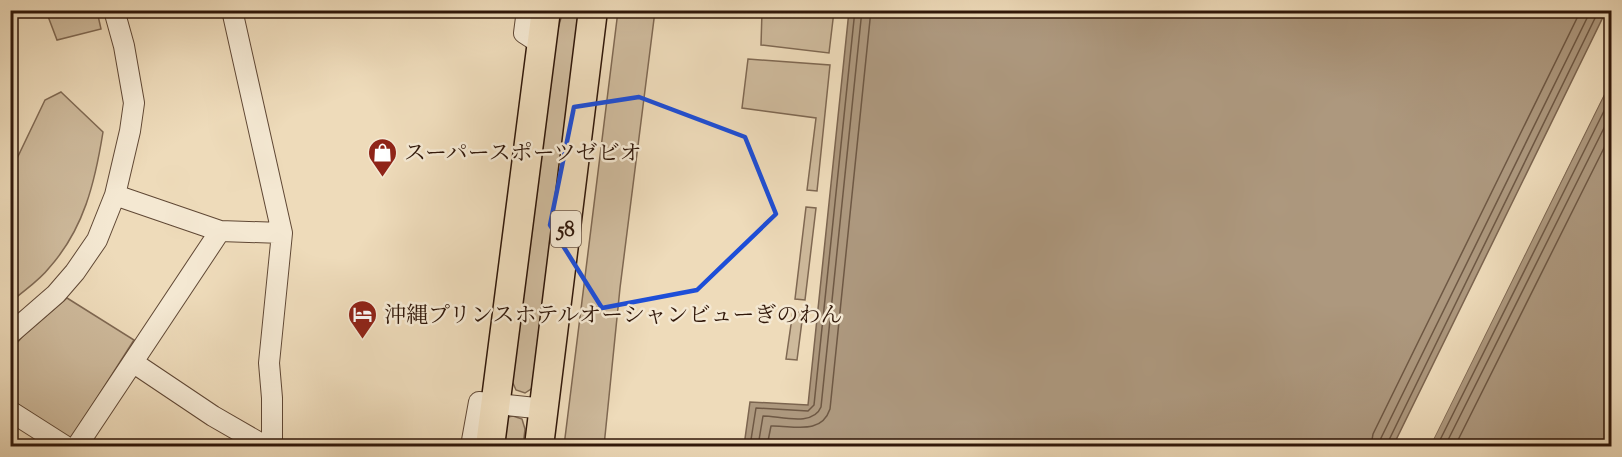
<svg xmlns="http://www.w3.org/2000/svg" width="1622" height="457" font-family="'Sorts Mill Goudy','Noto Serif JP',serif">
  <style>
    .green { fill: #ceba9c; stroke: #7f6852; stroke-width: 1.5 }
    .water { fill: #ad987e; stroke: #7b644f; stroke-width: 1.5 }
    .pier { fill: #eedbba }
    .lines { fill: none; stroke-linecap: round; stroke-linejoin: round }
    .shore { stroke: #6e5844; stroke-width: 1.5 }
    .minor-casing { stroke: #604835; stroke-width: 22 }
    .highway-casing { stroke: #301709; stroke-width: 31 }
    .minor { stroke: #f4e8d2; stroke-width: 20 }
    .highway { stroke: #eedbba; stroke-width: 28 }
    .marked { fill: none; stroke: #1d4ed8; stroke-width: 4.5; stroke-linejoin: round }
    .labels { text-anchor: middle; stroke-width: 5; stroke-linejoin: round; paint-order: stroke }
    .shield { fill: #f4e8d2; stroke: #6b5645; stroke-width: 1.5 }
    .shield-label { font-size: 21px; font-weight: bold; fill: #301709 }
    .poi-label { font-size: 22px; fill: #301709; stroke: #f4e8d2; text-anchor: start }
  </style>
  <rect width="100%" height="100%" fill="#eedbba"/>
  <filter id="stains"><feTurbulence type="fractalNoise" baseFrequency=".00333" numOctaves="4"/><feColorMatrix values="0 0 0 0 .2 0 0 0 0 .09 0 0 0 0 .02 0 0 0 .5 -.17"/></filter>
  <radialGradient id="worn" r=".72"><stop offset=".6" stop-color="#630" stop-opacity="0"/><stop offset="1" stop-color="#630" stop-opacity=".3"/></radialGradient>
  <path class="green" d="M46 11H97L101 29 57 40Z
    M563 11H582L537 385 525 393 516 390 512 381 553 46Z
    M618 11H655L620 288 604 446H564Z
    M762 11H834L829 53 761 45Z
    M748 59 830 65 817 191 807 190 816 118 742 108Z
    M61 92 103 132C95 182 84 229 49 268 39 281 23 291 11 302V171L45 100Z
    M806 207 816 208 805 300 795 299Z
    M67 298 134 340 71 439 11 400V350L22 337Z
    M793 311 803 313 797 360 786 359Z
    M513 416 522 419 525 429 523 446H495L503 418Z"/>
  <path class="water" d="M849 11V10L1606 11 1393 446H744L750 402 808 405Z
    M1611 81V446H1430Z"/>
  <path class="pier" d="M1612 78 1430 446H1427L1609 80Z"/>
  <g class="lines">
    <path class="shore" d="M750 446 756 408 808 411 814 405 855 10
      M758 446 763 416C780 416 813 427 821 407L862 10
      M767 446 771 426C792 425 821 436 830 409L871 10
      M1371 446 1373 434 1581 10
      M1380 446 1381 438 1591 10
      M1388 446V442L1599 10
      M1437 446 1612 95
      M1445 446 1612 112
      M1455 446 1612 132"/>
    <defs>
      <path id="minor" d="M232 10 282 233 269 363 272 398V446
        M527 10 524 33 541 44
        M115 195 220 231 282 233
        M10 334 56 294 75 272 97 240 115 195 130 131 134 103 124 46 114 10
        M134 363 213 416 265 446
        M10 411 65 446
        M77 446 220 231
        M471 446 479 402 545 409"/>
      <path id="highway" d="M490 446 546 10
        M539 446 593 10"/>
    </defs>
    <use href="#minor" class="minor-casing"/>
    <use href="#highway" class="highway-casing"/>
    <use href="#minor" class="minor"/>
    <use href="#highway" class="highway"/>
  </g>
  <path class="marked" d="M639 97 745 137 776 214 697 290 602 308 550 225 574 107Z"/>
  <defs>
    <symbol id="shop-pin" viewBox="-11 -11 22 30"><path d="M0 17L-7.5 6A9.5 9.5 0 1 1 7.5 6Z" fill="#8f2418" stroke="#f4e8d2"/><path d="M-5-2.5h2.3a2.7 3.5 0 0 1 5.4 0H5L5.5 6h-11ZM-1.5-2.5h3a1.5 2.3 0 0 0-3 0Z" fill="#fff"/></symbol>
    <symbol id="hotel-pin" viewBox="-11 -11 22 30"><path d="M0 17L-7.5 6A9.5 9.5 0 1 1 7.5 6Z" fill="#8f2418" stroke="#f4e8d2"/><path d="M-6-4.5h1.5V1H6V5H4.5V3h-9V5H-6ZM-4 0a1.8 1.8 0 1 1 3.6 0ZM.5 0V-2.5h3Q6-2.5 6 0Z" fill="#fff"/></symbol>
  </defs>
  <g fill-rule="evenodd">
    <use href="#shop-pin" x="366" y="136" width="33" height="45"/>
    <use href="#hotel-pin" x="346" y="298" width="33" height="45"/>
  </g>
  <g class="labels">
    <rect class="shield" x="551" y="211" width="30" height="36" rx="4.5"/>
    <g class="shield-label">
      <text x="566" y="236">58</text>
    </g>
    <g class="poi-label">
      <text x="404" y="160">スーパースポーツゼビオ</text>
      <text x="384" y="322">沖縄プリンスホテルオーシャンビューぎのわん</text>
    </g>
  </g>
  <rect width="1622" height="457" fill="none" stroke="#eedbba" stroke-width="36"/>
  <rect x="12" y="12" width="1598" height="433" fill="none" stroke="#301709" stroke-width="3"/>
  <rect x="18" y="18" width="1586" height="421" fill="none" stroke="#301709" stroke-width="1.5"/>
  <rect width="100%" height="100%" filter="url(#stains)"/>
  <rect width="100%" height="100%" fill="url(#worn)"/>
</svg>
